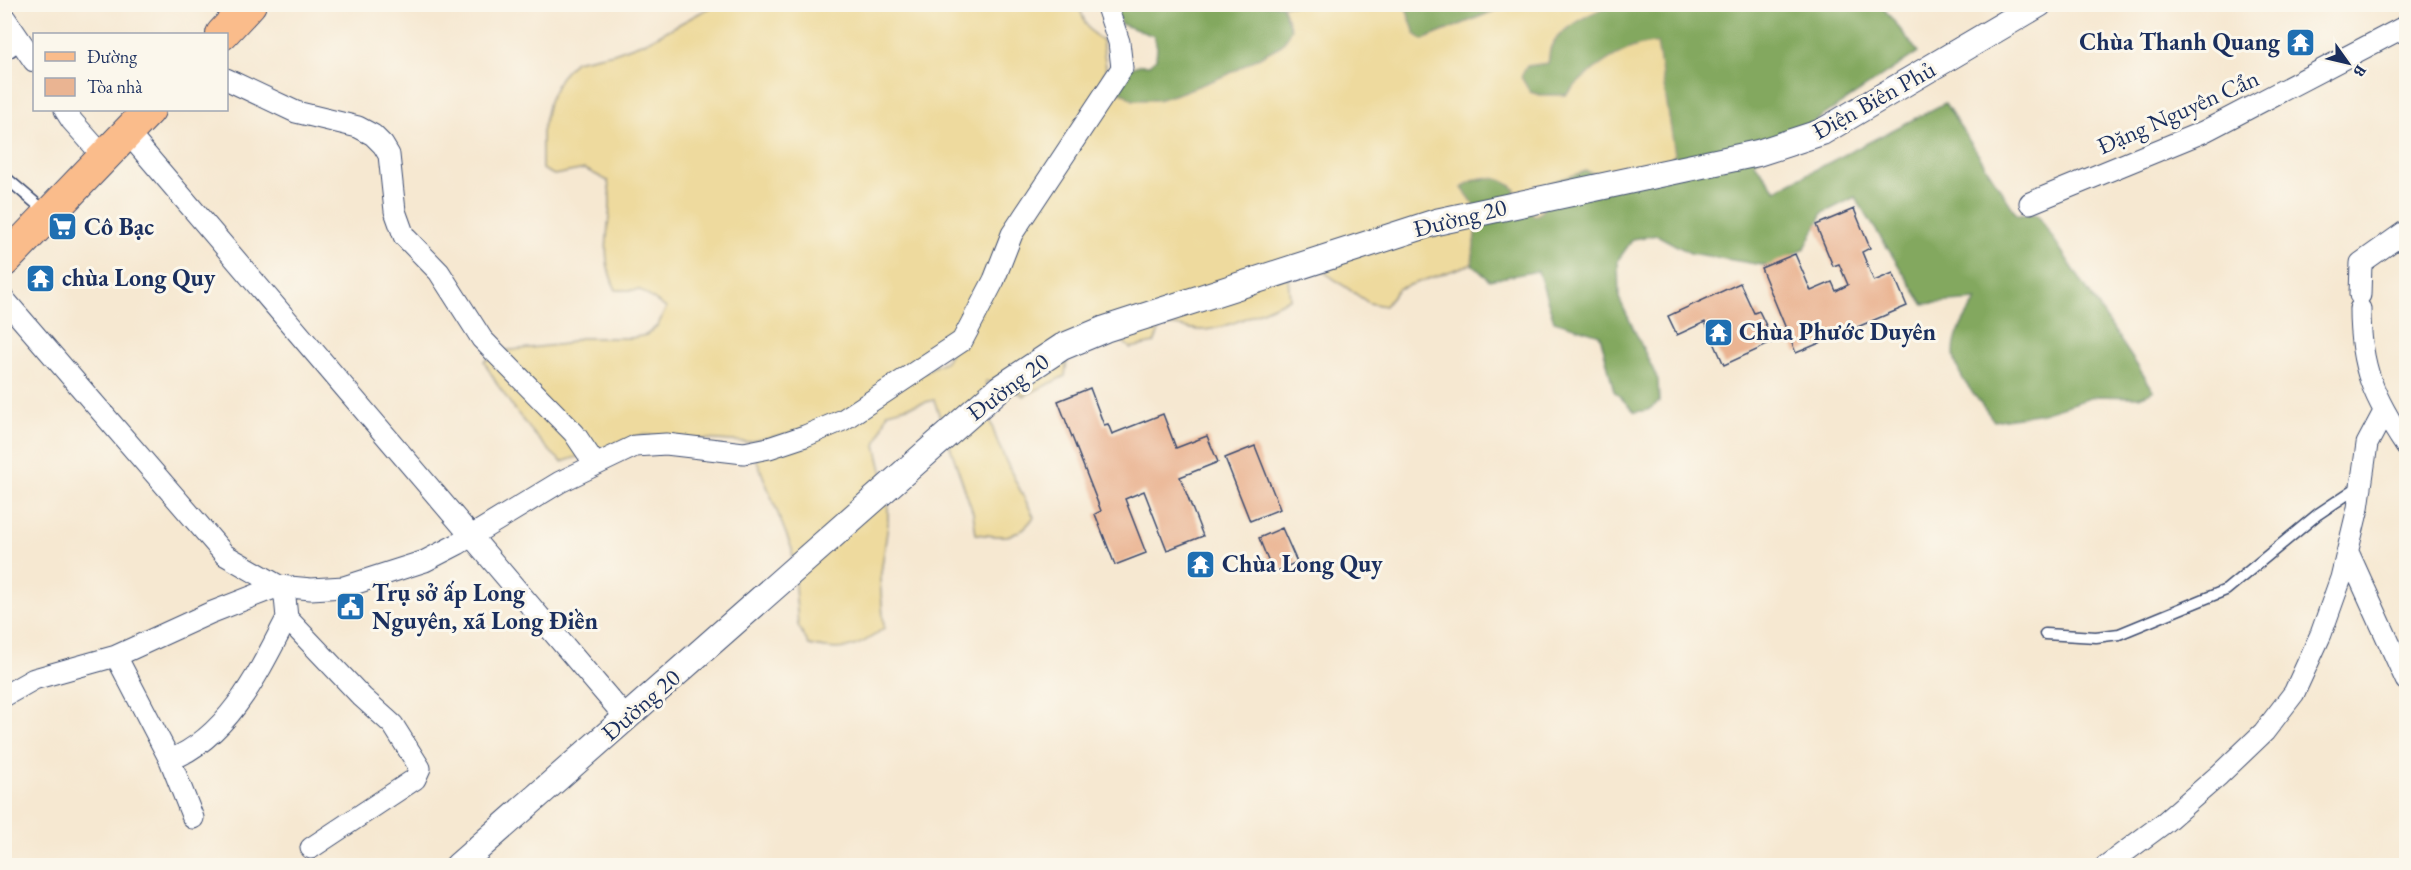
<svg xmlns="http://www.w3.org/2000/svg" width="2411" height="870" font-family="'EB Garamond',serif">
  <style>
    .forest { fill: #83a85e; stroke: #4f6c5e; stroke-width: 1.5 }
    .sand { fill: #eeda9e; stroke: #84847e; stroke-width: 1.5 }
    .building { fill: #eab492 }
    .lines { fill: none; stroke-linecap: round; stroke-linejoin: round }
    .service-casing { stroke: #3c4b6f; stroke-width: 13 }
    .minor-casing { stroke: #3c4b6f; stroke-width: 23 }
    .tertiary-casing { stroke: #3c4b6f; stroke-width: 28 }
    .primary-casing { stroke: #3c4b6f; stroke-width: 34 }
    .service { stroke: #fff; stroke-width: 10 }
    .minor { stroke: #fff; stroke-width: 21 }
    .tertiary { stroke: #fff; stroke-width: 26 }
    .primary { stroke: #fabc8b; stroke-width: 32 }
    .labels { text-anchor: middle; stroke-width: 6; stroke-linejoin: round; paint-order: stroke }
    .poi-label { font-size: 24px; font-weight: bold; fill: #1b2f5e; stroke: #fbf7ec; text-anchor: start }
    .street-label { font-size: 24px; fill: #1b2f5e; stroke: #fbf7ec }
  </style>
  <rect width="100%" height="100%" fill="#fbf7ec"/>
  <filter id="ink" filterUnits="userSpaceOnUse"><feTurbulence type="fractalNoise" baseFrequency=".0167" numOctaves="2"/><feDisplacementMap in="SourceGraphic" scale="12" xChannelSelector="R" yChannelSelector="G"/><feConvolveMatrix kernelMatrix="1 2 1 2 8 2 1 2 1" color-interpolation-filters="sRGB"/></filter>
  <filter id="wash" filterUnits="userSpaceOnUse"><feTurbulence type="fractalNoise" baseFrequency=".008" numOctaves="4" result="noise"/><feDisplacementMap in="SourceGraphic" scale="24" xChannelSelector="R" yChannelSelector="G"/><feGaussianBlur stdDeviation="1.35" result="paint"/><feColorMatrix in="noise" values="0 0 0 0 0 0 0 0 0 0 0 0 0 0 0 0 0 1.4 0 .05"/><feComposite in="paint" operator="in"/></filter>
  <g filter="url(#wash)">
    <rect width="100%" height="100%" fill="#f6e8d1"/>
    <path class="forest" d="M1618 4H1664L1673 8V4L1881 5 1918 52 1754 162 1776 190 1945 103 2017 215 2037 214 2154 391 2139 397 2097 396 2042 413 1994 421C1957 370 1935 359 1977 300L1923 304 1855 197 1823 213 1805 248 1774 267 1690 253 1657 235 1633 239 1618 260 1619 298 1658 380 1659 402 1648 410 1635 412 1614 391 1600 335 1554 321 1538 271 1489 280 1472 264 1476 223 1462 188 1469 182 1496 176 1515 189 1514 200H1543L1548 183 1586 171 1602 176 1629 51C1603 62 1585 74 1566 95H1540L1530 92 1520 77 1527 66 1548 63C1549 59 1549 53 1550 49 1557 29 1599 7 1618 4Z
      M1113 5H1282L1291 30 1282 45 1227 75 1180 93 1158 100H1133L1118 90C1125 73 1129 63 1149 65L1156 59 1157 47 1154 36 1121 24Z
      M1405 5H1509L1422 40 1415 34Z"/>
    <path class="sand" d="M716 4 1079 5C1083 19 1087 32 1102 40L1106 67 1102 81 961 330 844 414 797 432 747 442 642 435 562 462C536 441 499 391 484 361L503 351 565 344 579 338H631L646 335 658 325 666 308 640 290H616C595 247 616 222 608 181L585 169 554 175 542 169V132L549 101 560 78 575 61 614 53 650 40Z
      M1282 5H1405L1415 34 1423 40 1509 5H1618C1599 7 1557 29 1550 49 1549 53 1549 59 1548 63L1527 66 1521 77 1530 92 1540 95H1566C1587 72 1625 43 1657 43L1675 154 1661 170 1602 176 1586 171 1549 183 1542 212 1535 216 1514 200 1515 189C1500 175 1478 173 1462 188L1474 204 1476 223 1472 264 1398 289 1385 306 1369 303 1318 268 1288 277 1290 299C1266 308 1227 330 1202 330 1187 330 1180 324 1161 326L1154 343 1130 348 1121 340 1102 334 1068 351 1065 376 1024 396 1004 384 986 381C980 420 1016 481 1034 517 1017 541 1002 537 976 534L973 513 934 400 888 412 876 445 888 495V525L880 580 884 628C858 649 843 653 809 645L798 625 792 549 755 456 946 361 1023 226 1118 90 1133 100H1158L1180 93 1227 75 1282 45 1291 29Z"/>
    <g id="blocks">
      <path class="building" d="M1854 209 1870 248 1862 252 1874 281 1893 273 1907 306 1796 353 1761 268 1795 254 1811 291 1832 282 1836 291 1848 285 1839 264 1833 266 1816 225Z
        M1740 283 1754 313 1759 311 1774 342 1724 365 1705 322 1677 335 1668 316Z
        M1090 388 1104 425 1108 424 1112 434 1163 414 1176 448 1207 436 1218 462 1180 477 1203 536 1167 550 1144 491 1125 499 1146 553 1115 565 1095 514 1101 511 1058 401Z
        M1255 446 1280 509 1250 521 1225 458Z
        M1282 528 1297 562 1273 573 1259 538Z"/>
    </g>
  </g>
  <g filter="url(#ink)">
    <use href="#blocks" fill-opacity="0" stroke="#3c4b6f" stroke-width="1.5"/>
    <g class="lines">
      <defs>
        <path id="service" d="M4 56 22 43
          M4 176 47 213
          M2045 634 2096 637 2119 634 2226 590 2318 514 2361 485"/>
        <path id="minor" d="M4 17 34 61
          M226 79 296 112 358 127 373 135 383 145 389 155 395 211 404 236 439 272 482 339 574 433 595 464
          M65 110 72 121 103 156
          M127 132 626 718
          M2030 203 2203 132 2406 26
          M2360 295 2361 263 2406 231
          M4 299 225 555 279 586 285 597 287 618 362 697 393 725 420 768 415 779 311 848
          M2360 309C2360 368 2374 398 2406 446
          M2348 552 2406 680
          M116 656 170 760C229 736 259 672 287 618
          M4 696 34 679 116 656 210 613 279 586 311 589 344 587 425 561 458 544 560 482 635 446 666 444 744 453 769 448 805 436 843 420 962 341 994 280 1012 234 1122 68 1119 42 1106 4
          M170 760 193 818
          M2106 866 2164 823 2219 775 2264 732 2294 693 2321 634 2341 578 2358 508 2367 444 2384 412"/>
        <path id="tertiary" d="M458 866 1000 388 1062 347 1105 329 1436 222 1758 153 1822 132 2039 4"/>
        <path id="primary" d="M222 34 250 4
          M4 261 149 110"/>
      </defs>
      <use href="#service" class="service-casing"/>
      <use href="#minor" class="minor-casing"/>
      <use href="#tertiary" class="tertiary-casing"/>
      <use href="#primary" class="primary-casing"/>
      <use href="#service" class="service"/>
      <use href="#minor" class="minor"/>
      <use href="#tertiary" class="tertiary"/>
      <use href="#primary" class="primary"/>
    </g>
  </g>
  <defs>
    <symbol id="temple-square" viewBox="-11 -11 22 22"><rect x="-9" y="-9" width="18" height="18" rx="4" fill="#1f6fb2" stroke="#fbf7ec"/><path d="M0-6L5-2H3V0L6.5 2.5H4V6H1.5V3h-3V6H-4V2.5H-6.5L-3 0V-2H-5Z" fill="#fff"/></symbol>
    <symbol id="supermarket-square" viewBox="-11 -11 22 22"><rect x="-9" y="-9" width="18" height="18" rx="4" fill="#1f6fb2" stroke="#fbf7ec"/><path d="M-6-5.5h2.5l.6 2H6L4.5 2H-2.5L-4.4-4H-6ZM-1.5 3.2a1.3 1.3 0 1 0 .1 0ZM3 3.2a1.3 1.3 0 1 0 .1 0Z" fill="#fff"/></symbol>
    <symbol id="civic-square" viewBox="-11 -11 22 22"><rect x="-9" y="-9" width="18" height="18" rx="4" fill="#1f6fb2" stroke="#fbf7ec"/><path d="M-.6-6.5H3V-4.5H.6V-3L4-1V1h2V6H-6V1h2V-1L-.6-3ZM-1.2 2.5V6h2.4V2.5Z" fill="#fff"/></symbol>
  </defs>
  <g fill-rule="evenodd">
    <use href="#temple-square" x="2284" y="26" width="33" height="33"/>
    <use href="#supermarket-square" x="46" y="210" width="33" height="33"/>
    <use href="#temple-square" x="24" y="262" width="33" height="33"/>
    <use href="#temple-square" x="1702" y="316" width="33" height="33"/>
    <use href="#temple-square" x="1184" y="548" width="33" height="33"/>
    <use href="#civic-square" x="334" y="590" width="33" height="33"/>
  </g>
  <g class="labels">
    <g class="poi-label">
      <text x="2280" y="50" text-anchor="end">Chùa Thanh Quang</text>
      <text x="84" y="235">Cô Bạc</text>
      <text x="62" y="286">chùa Long Quy</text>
      <text x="1739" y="340">Chùa Phước Duyên</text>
      <text x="1222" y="572">Chùa Long Quy</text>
      <text x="372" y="601">Trụ sở ấp Long<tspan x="372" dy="28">Nguyên, xã Long Điền</tspan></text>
    </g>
    <g class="street-label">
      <text transform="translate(1874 100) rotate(-29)" y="8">Điện Biên Phủ</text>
      <text transform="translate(2178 112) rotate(-24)" y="8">Đặng Nguyên Cẩn</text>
      <text transform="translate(1460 218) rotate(-14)" y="8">Đường 20</text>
      <text transform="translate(1008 387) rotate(-37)" y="8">Đường 20</text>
      <text transform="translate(641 705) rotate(-41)" y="8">Đường 20</text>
    </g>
  </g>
  <rect width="2411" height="870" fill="none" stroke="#fbf7ec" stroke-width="24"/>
  <rect x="33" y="33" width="195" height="78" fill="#fbf7ec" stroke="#a1a7b3" stroke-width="1.5"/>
  <rect x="45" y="52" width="30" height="9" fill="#fabc8b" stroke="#a1a7b3" stroke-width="1.5"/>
  <text x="87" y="63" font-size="18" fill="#1b2f5e">Đường</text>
  <rect x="45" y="78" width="30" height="18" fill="#eab492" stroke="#a1a7b3" stroke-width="1.5"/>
  <text x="87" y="93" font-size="18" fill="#1b2f5e">Tòa nhà</text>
  <g transform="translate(2348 63) rotate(124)" stroke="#fbf7ec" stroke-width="4.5" paint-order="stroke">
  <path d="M0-4.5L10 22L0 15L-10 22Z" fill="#1b2f5e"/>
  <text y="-9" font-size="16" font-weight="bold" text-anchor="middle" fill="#1b2f5e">B</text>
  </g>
</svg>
